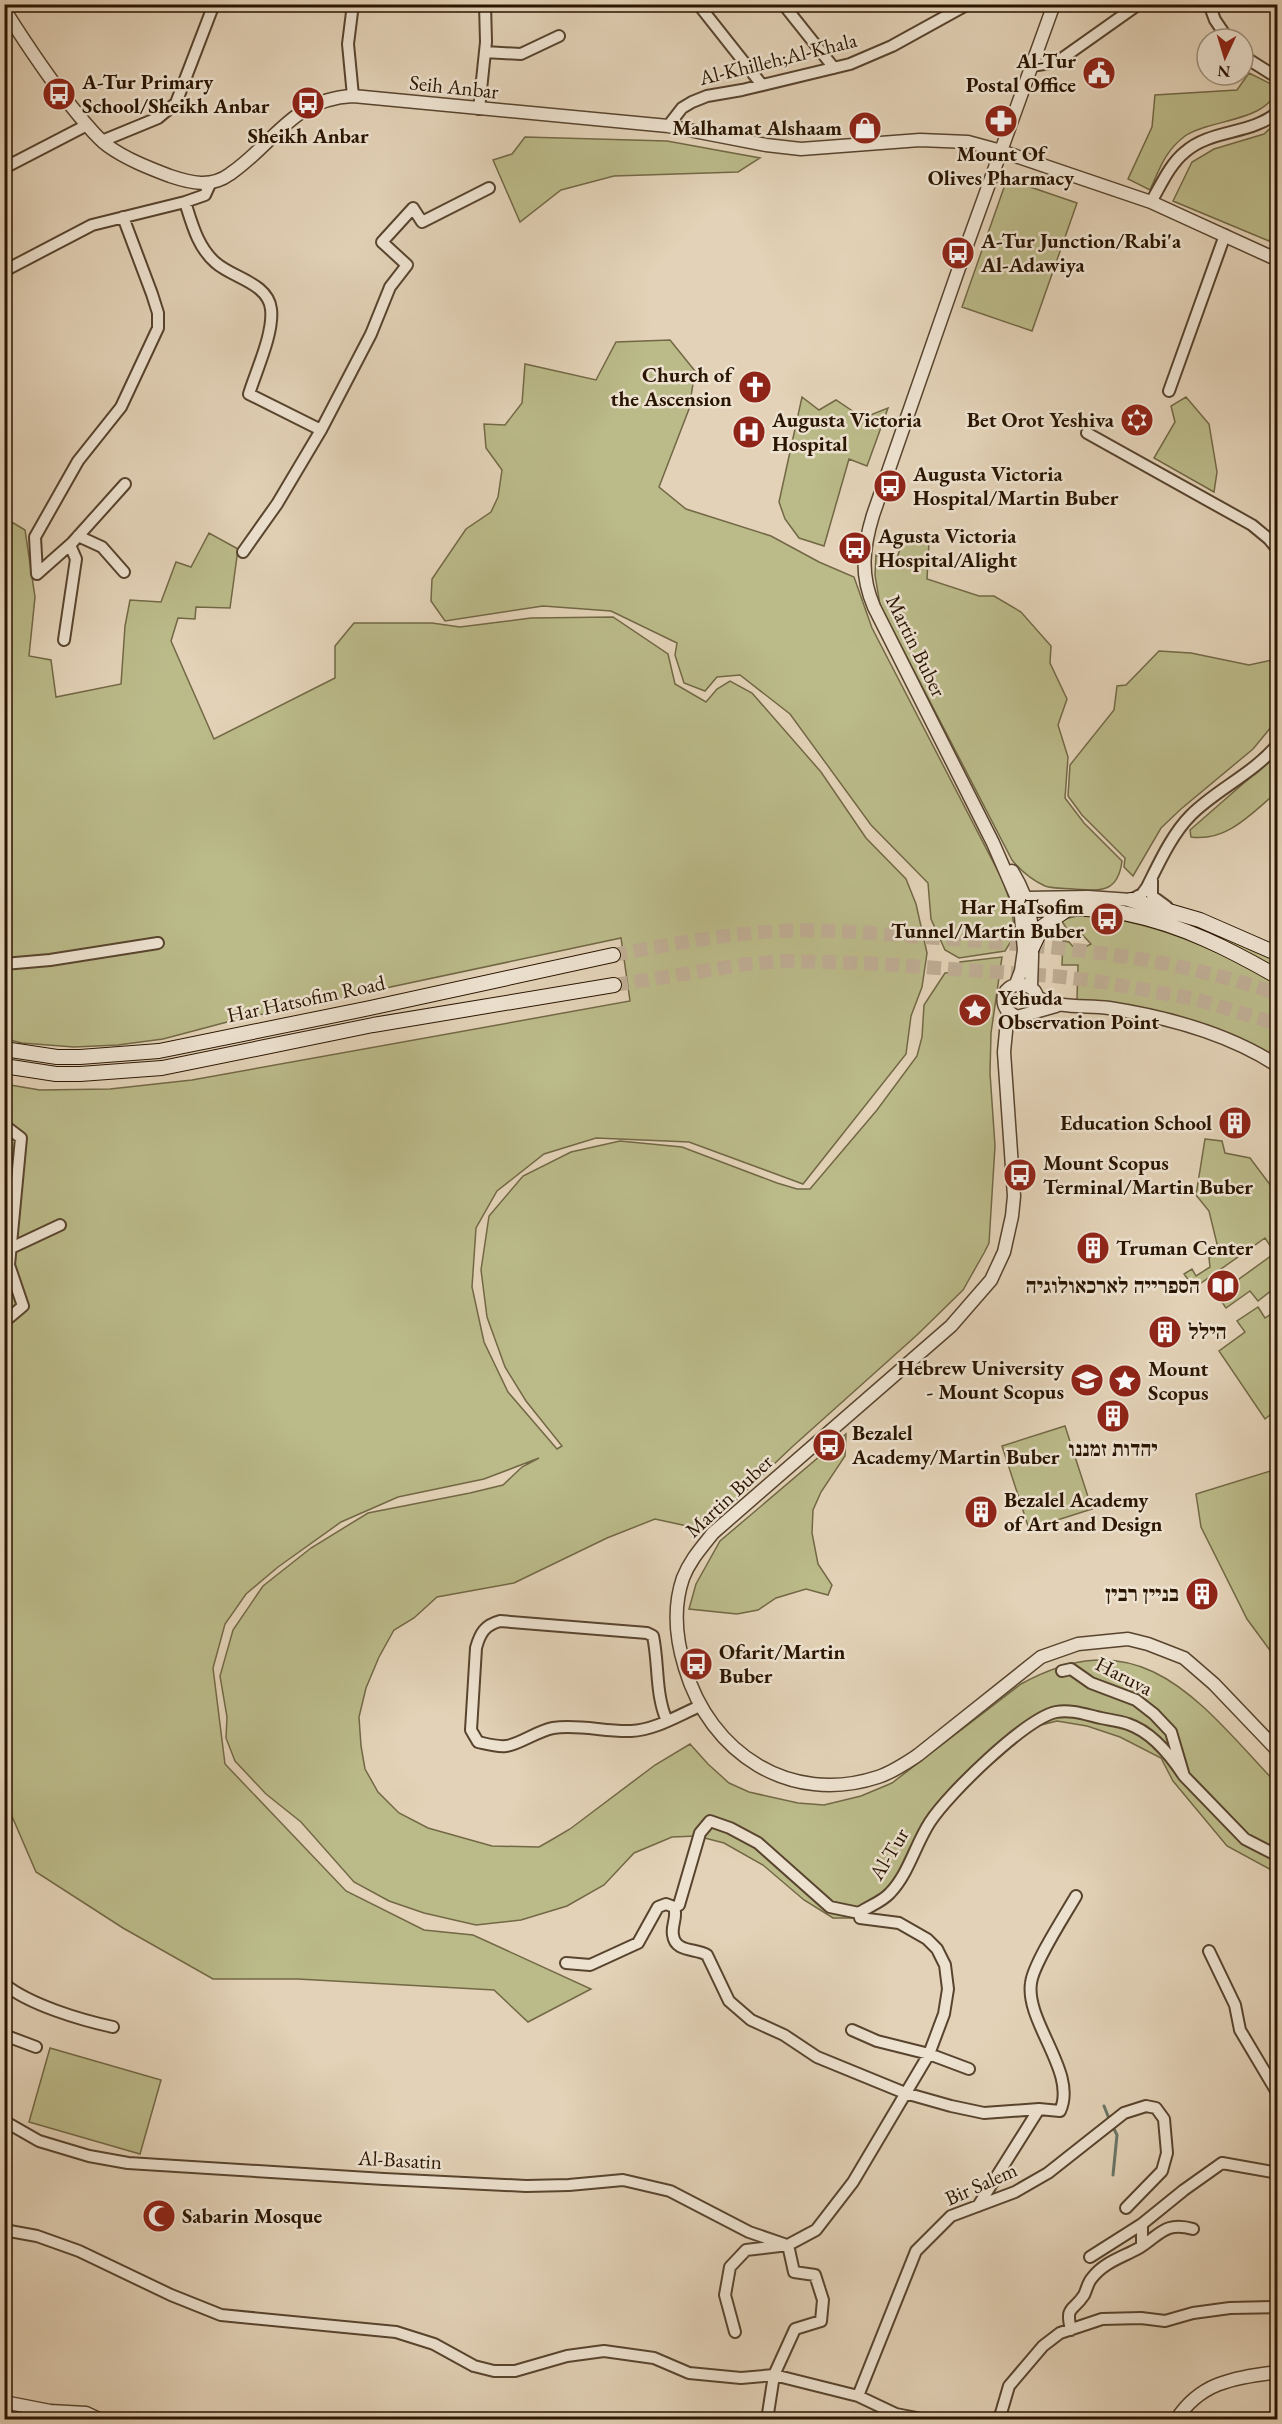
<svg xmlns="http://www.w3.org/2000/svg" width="1282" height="2424" font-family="'EB Garamond','Frank Ruhl Libre',serif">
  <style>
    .green { fill: #bbba89; stroke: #726845; stroke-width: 1.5 }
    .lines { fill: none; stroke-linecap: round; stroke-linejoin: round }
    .stream { stroke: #6a7768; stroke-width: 3 }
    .secondary-tunnel { stroke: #beac93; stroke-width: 14; stroke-dasharray: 14 7; stroke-linecap: butt }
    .minor-casing { stroke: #58442e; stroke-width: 14 }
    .tertiary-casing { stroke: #58442e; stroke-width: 15 }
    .secondary-casing { stroke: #2a1501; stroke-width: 16 }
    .minor { stroke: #ede2d0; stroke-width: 10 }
    .tertiary { stroke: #ede2d0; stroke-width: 12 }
    .secondary { stroke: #ede2d0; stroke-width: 14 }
    .labels { text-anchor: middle; stroke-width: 5; stroke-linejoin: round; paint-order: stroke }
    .street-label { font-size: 21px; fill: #2a1501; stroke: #ede2d0 }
    .poi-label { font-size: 21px; font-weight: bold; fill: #2a1501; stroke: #ede2d0; text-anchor: start }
  </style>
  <rect width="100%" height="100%" fill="#e3d2b7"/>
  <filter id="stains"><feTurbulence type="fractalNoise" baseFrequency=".00333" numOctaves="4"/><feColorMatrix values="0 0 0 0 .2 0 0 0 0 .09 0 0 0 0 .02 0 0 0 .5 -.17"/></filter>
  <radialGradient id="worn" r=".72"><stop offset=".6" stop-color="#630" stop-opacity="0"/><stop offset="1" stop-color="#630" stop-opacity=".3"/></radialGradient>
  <path class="green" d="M1249 73 1277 87C1271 122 1209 119 1185 136 1165 151 1160 168 1150 190L1128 179 1152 127 1155 95 1237 90Z
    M1277 122V224L1269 241 1173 201 1192 162 1214 149 1264 134Z
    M525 137 667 141 760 158 738 172 614 176 561 190 520 222 493 160 512 154Z
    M1007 179 1077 203 1032 331 962 307Z
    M670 340 695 371 689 409 659 487 686 509 771 536 819 562 854 577 872 628 1002 879 1011 904 1015 935 1005 951 959 958 945 950 931 919 928 883 871 825 790 714 740 675 717 677 705 691 684 683 675 655 677 643 611 611 543 606 445 621 431 601 432 579 466 529 491 512 498 497 502 470 486 448 484 424 505 425 522 403 525 364 596 380 616 342Z
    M802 397 819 410 836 400 863 418 888 408 867 466 849 459 824 546 799 538 785 519 779 502Z
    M1186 397 1209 424 1217 472 1214 492 1154 458 1175 422 1171 406Z
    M5 518 25 530 35 597 29 656 51 660 56 697 121 684 125 626 130 600 161 602 176 562 191 567 209 533 238 549 230 608 196 607 195 619 178 618 171 641 214 739 335 678V646L354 623H432L460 627 531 618 613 617 668 654 675 684 706 702 717 689 730 681 752 693 821 772 866 838 906 879 916 904 927 953 922 987 911 1016 906 1054 803 1184 689 1142 596 1138 544 1154 497 1191 476 1228 472 1287 484 1342 508 1392 557 1449 562 1446 526 1401 505 1367 487 1317 481 1270 489 1216 523 1176 571 1152 620 1141 682 1147 777 1183 797 1189H810L877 1110 917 1056 922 1037 924 1005 945 973 961 972 960 962 1002 957 991 1033 990 1073 995 1146 989 1243 984 1253 963 1290 917 1335 792 1447 694 1540 687 1526 655 1519 607 1538 514 1583 437 1597 414 1618 394 1630 379 1657 366 1688 359 1717 361 1746 365 1769 378 1792 399 1813 428 1828 492 1846 539 1847 553 1839 570 1829 655 1765 690 1744 708 1764 729 1783 749 1792 798 1803 824 1805 861 1796 892 1783 1021 1684C1143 1617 1200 1703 1277 1784V1873L1227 1846 1173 1781 1161 1758 1120 1737 1087 1726 1057 1721 1037 1726 1006 1746 926 1823 892 1887 872 1907 853 1918H833L804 1900 763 1865 724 1843 697 1836 672 1837 634 1853 604 1885 567 1906 521 1920 476 1925 424 1913 389 1901 354 1882 301 1822 266 1794 235 1761 226 1738 227 1717 220 1676 233 1630 263 1586 311 1548 368 1513 470 1493 503 1485 522 1467 539 1458 484 1479 398 1497 341 1522 278 1567 246 1594 225 1624 213 1668 225 1764 346 1891 424 1930 473 1935 591 1989 528 2022 494 1990 298 1979H213L123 1928 36 1872 5 1800 4 1084 40 1090 110 1089 192 1080 630 1001 621 938 231 1021 163 1039 118 1045 74 1047 22 1043 5 1039Z
    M918 538 929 541 927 579 979 596H994L1021 612 1051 646 1050 663 1067 699 1058 725 1068 757 1065 798 1084 823 1122 861C1118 893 1101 891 1074 889 1065 888 1054 889 1045 886 1032 880 1021 871 1012 860L880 605 875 575 876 555 895 563 902 544Z
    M1159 651 1191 653 1249 665 1277 659V720L1253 749 1181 809 1161 828 1133 876 1124 867 1125 858 1082 815 1068 796 1070 765 1114 710 1117 686 1126 685Z
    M1277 754V792C1252 813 1227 842 1191 837L1190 830Z
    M1137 905 1197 923 1277 958V971L1135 911Z
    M1081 915C1153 920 1214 949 1277 982V1061L1266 1053 1095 1002 1077 1000 1078 965H1062L1063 941 1069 942 1077 951 1091 944 1077 929 1069 932 1061 920Z
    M1205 1139 1222 1141 1225 1153 1250 1158 1277 1194V1286L1258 1301 1250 1291 1226 1308 1217 1295 1275 1253 1265 1238 1194 1288 1184 1274 1192 1269 1196 1276 1210 1267 1209 1258 1219 1252 1209 1211 1196 1195Z
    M1258 1307 1265 1318 1277 1310 1278 1371 1276 1373 1277 1386 1272 1390 1277 1398V1414L1275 1411 1265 1419 1219 1351 1245 1332 1237 1321Z
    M1065 1426 1092 1509 1029 1529 1002 1446Z
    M846 1434 845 1456 821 1492 813 1510 812 1533 818 1564 832 1585 828 1595 806 1589 776 1598 758 1610 737 1614 689 1609 696 1584 720 1541Z
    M1277 1469 1278 1647 1272 1653 1247 1619 1201 1527 1196 1494Z
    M50 2048 161 2080 140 2154 29 2122Z"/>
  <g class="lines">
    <path class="stream" d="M1104 2106 1110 2121
      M1113 2175 1117 2135 1113 2127"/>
    <path class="secondary-tunnel" d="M613 955C668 945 723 934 779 931 832 928 885 935 938 938 1058 947 1163 954 1278 994
      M614 985 747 964 782 961 865 963 1054 976 1096 981 1195 999 1278 1024"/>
    <defs>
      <path id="minor" d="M353 4 348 44 353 96
        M698 4 762 85
        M783 4 834 68
        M1209 4 1215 20 1228 39
        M485 52 521 54 559 36
        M1243 56 1278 78
        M1031 66 1057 62 1139 4
        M479 109 486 42 485 4
        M668 126 682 108 692 102 707 96 742 90 850 64 892 46 968 4
        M102 141 158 118 176 103 214 4
        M4 168 87 125
        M185 202C192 224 198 248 216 263 233 278 268 283 271 309 274 333 256 371 249 394L321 430
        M1151 202C1161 185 1170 164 1185 152 1211 129 1251 135 1278 112
        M4 271 92 225 185 202 205 195 210 184
        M1169 391 1225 235
        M1087 433 1252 525 1269 539 1278 550
        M78 536 102 547 124 572
        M243 552 277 504 321 430 371 334 390 287 407 265 382 242 413 208 422 222 489 188
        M37 574 35 537 78 461 121 407 158 328V313L152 294 123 217
        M37 574 72 543 125 484
        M64 640 76 559 70 545
        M1152 880V896L1167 907
        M1131 900 1142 894 1147 887C1159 863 1172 834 1191 815 1217 789 1253 774 1278 744
        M4 964 50 960 158 943
        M4 1125 21 1138 9 1265 23 1306 4 1322
        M11 1248 60 1225
        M1062 1671 1071 1669 1091 1683 1136 1700 1154 1714 1171 1732 1184 1776 1245 1839 1278 1856
        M667 1721C655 1694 659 1664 653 1636L647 1633 500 1621C485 1625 480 1633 476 1648L471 1730 478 1742C487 1744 496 1747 506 1746 518 1745 537 1731 553 1728 579 1724 605 1732 631 1731 655 1730 679 1715 700 1706
        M674 1908 679 1905 700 1833 710 1821 730 1828 758 1843 830 1907 859 1913
        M1209 1951 1235 2005 1240 2030 1278 2094
        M566 1963 590 1965 638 1943 658 1907 666 1904 674 1907C678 1917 671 1925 673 1935 675 1953 697 1948 707 1955L729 2001 751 2020 784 2035 817 2057 905 2093 951 2106 984 2113 1039 2109
        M4 1984C30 2005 81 2020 113 2027
        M852 2030 877 2041 929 2054 969 2069
        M4 2035 36 2047
        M4 2121 39 2141 89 2156 128 2163 384 2179 526 2186 569 2185 623 2180 670 2191 749 2232 784 2244
        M978 2206 1039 2109 1060 2111C1078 2073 1025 2022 1031 1983 1033 1964 1065 1915 1076 1896
        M4 2230 37 2236 79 2251 171 2295 221 2315 396 2332 434 2344 474 2366 494 2371H515L567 2356 604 2351 654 2358 689 2373 741 2378 774 2375 795 2329 821 2321 823 2300 815 2275 794 2272 788 2245
        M1142 2245V2224L1184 2190 1222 2163 1278 2173
        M1090 2257 1142 2224
        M1071 2330C1065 2305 1073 2312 1084 2295 1087 2289 1088 2282 1092 2278 1104 2262 1123 2257 1139 2248 1160 2235 1165 2221 1193 2229
        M735 2332 725 2295 730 2267 746 2250 788 2245 816 2230 853 2182 929 2054 944 2014 948 1989 945 1965 937 1949 927 1939 899 1923 860 1918 859 1913C869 1906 882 1902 890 1893 909 1873 915 1845 930 1822 948 1794 1025 1719 1056 1712 1071 1709 1087 1715 1101 1718 1110 1720 1120 1721 1128 1724 1152 1732 1171 1756 1184 1776
        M858 2396 916 2251 951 2216 1015 2192 1048 2173 1124 2113 1146 2106 1156 2108 1164 2119 1167 2153 1162 2171 1126 2208
        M767 2420 774 2375 858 2396 896 2414 927 2420
        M999 2420 1009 2386 1043 2346 1060 2333 1102 2319 1141 2318 1165 2321 1193 2313 1230 2308 1278 2307"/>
      <path id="tertiary" d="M4 9C28 47 52 83 80 117 89 127 97 138 108 146 126 159 149 168 170 176 191 183 211 188 230 174 275 143 292 99 353 96L668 126 766 145 801 149 920 140 968 142 1001 151 1151 202 1278 260
        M1012 871C1038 913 1032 941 1031 988
        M1023 902 1027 898 1088 897 1131 900
        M1016 984 1021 971 1024 950 1020 905 993 843 874 607C860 575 863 548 873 515L967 245 1054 4
        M1037 997C1058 1009 1085 1005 1109 1008 1167 1017 1228 1033 1278 1066
        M1008 1011 1004 1052 1014 1196 1012 1216 1004 1252 991 1280 951 1326 713 1533C702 1547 690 1560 683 1578 673 1607 676 1639 685 1668 710 1753 790 1806 878 1777 893 1772 906 1763 918 1755L1041 1657 1078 1644 1128 1639 1148 1644 1184 1658 1214 1684 1278 1751
        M1033 1012C1053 981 998 974 1004 1004 1006 1011 1011 1014 1017 1017L1056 1006
        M4 2402 50 2411 86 2413 101 2420
        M1176 2420C1201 2381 1235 2378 1278 2372"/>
      <path id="secondary" d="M1131 900 1200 920 1278 954
        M1020 905 1030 910C1063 909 1096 907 1128 914 1182 925 1231 950 1278 977
        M1032 948 1042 927 1065 911
        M4 1049 57 1057H80L159 1051 370 1008 613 955
        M4 1066 56 1074H80L162 1068 373 1025 614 985"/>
    </defs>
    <use href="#minor" class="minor-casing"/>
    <use href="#tertiary" class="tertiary-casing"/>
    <use href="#secondary" class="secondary-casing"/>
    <use href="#minor" class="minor"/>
    <use href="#tertiary" class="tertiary"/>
    <use href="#secondary" class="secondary"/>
  </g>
  <defs>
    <symbol id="civic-disc" viewBox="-11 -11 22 22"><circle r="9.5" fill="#8f2418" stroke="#ede2d0"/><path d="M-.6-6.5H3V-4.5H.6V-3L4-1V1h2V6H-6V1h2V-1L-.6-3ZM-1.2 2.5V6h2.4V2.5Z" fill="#fff"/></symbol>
    <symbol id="bus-disc" viewBox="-11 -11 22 22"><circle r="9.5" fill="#8f2418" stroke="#ede2d0"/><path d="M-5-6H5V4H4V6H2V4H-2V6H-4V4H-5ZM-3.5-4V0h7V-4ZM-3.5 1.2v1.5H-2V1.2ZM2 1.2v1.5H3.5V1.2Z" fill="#fff"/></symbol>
    <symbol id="pharmacy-disc" viewBox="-11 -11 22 22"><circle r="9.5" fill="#8f2418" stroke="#ede2d0"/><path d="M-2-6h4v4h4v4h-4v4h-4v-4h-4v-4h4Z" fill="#fff"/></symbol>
    <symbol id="shop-disc" viewBox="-11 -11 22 22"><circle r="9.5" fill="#8f2418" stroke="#ede2d0"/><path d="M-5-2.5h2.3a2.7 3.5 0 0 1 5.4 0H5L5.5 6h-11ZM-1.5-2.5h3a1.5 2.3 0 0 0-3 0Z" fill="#fff"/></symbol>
    <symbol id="church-disc" viewBox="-11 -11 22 22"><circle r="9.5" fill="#8f2418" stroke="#ede2d0"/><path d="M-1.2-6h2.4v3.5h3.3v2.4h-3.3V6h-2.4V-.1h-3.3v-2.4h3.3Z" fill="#fff"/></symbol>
    <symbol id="synagogue-disc" viewBox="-11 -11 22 22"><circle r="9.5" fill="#8f2418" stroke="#ede2d0"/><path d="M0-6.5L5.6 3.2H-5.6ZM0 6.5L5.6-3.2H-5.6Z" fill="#fff"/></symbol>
    <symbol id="hospital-disc" viewBox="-11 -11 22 22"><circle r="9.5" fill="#8f2418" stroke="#ede2d0"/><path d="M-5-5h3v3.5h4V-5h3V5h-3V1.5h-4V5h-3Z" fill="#fff"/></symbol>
    <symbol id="sight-disc" viewBox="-11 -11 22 22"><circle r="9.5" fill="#8f2418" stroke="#ede2d0"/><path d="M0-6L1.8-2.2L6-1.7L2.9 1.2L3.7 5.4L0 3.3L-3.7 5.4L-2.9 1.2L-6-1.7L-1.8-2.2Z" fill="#fff"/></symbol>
    <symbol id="building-disc" viewBox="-11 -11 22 22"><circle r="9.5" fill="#8f2418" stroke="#ede2d0"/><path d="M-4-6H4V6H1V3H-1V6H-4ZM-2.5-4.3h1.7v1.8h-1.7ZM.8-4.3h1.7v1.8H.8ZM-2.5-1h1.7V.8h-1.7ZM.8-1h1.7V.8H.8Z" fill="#fff"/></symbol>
    <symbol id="library-disc" viewBox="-11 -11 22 22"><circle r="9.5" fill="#8f2418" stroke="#ede2d0"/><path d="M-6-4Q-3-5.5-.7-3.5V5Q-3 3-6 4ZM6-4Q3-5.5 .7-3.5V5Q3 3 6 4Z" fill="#fff"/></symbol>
    <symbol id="university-disc" viewBox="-11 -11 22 22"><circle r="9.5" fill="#8f2418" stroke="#ede2d0"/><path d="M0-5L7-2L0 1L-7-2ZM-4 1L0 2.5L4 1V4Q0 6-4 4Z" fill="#fff"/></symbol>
    <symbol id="mosque-disc" viewBox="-11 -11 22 22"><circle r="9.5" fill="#8f2418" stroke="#ede2d0"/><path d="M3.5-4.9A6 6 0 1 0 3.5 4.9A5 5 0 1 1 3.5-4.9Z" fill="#fff"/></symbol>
  </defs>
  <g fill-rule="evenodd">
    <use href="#civic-disc" x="1080" y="54" width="38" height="38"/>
    <use href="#bus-disc" x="40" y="75" width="38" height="38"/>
    <use href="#bus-disc" x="289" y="84" width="38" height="38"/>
    <use href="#pharmacy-disc" x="982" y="102" width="38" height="38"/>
    <use href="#shop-disc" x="846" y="109" width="38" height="38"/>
    <use href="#bus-disc" x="939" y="234" width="38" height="38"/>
    <use href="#church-disc" x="736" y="368" width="38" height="38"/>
    <use href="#synagogue-disc" x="1118" y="401" width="38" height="38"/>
    <use href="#hospital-disc" x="730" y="413" width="38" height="38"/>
    <use href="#bus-disc" x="871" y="467" width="38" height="38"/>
    <use href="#bus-disc" x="836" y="529" width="38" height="38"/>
    <use href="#bus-disc" x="1088" y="900" width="38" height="38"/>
    <use href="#sight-disc" x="956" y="991" width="38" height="38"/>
    <use href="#building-disc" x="1216" y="1104" width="38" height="38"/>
    <use href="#bus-disc" x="1001" y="1156" width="38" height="38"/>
    <use href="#building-disc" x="1074" y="1229" width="38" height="38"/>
    <use href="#library-disc" x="1204" y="1267" width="38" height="38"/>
    <use href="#building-disc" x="1146" y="1313" width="38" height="38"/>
    <use href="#university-disc" x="1068" y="1361" width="38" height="38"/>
    <use href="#sight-disc" x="1106" y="1362" width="38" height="38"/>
    <use href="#building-disc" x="1094" y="1397" width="38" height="38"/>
    <use href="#bus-disc" x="810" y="1426" width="38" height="38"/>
    <use href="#building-disc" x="962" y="1493" width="38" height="38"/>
    <use href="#building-disc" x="1183" y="1575" width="38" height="38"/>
    <use href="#bus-disc" x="677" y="1645" width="38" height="38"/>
    <use href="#mosque-disc" x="140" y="2197" width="38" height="38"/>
  </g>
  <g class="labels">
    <g class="street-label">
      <text transform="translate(778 59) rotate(-14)" y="7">Al-Khilleh;Al-Khala</text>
      <text transform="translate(454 87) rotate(6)" y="7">Seih Anbar</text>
      <text transform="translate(916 646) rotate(64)" y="7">Martin Buber</text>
      <text transform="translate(306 999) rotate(-12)" y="7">Har Hatsofim Road</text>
      <text transform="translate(729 1496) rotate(-43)" y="7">Martin Buber</text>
      <text transform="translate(1124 1676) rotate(27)" y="7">Haruva</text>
      <text transform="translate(889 1854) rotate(-59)" y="7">Al-Tur</text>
      <text transform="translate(400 2160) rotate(3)" y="7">Al-Basatin</text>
      <text transform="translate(981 2184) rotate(-24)" y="7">Bir Salem</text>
    </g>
    <g class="poi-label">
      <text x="1076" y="68" text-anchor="end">Al-Tur<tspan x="1076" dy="24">Postal Office</tspan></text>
      <text x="82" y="89">A-Tur Primary<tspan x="82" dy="24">School/Sheikh Anbar</tspan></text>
      <text x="842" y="135" text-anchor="end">Malhamat Alshaam</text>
      <text x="308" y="143" text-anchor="middle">Sheikh Anbar</text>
      <text x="1001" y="161" text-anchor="middle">Mount Of<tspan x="1001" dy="24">Olives Pharmacy</tspan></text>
      <text x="981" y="248">A-Tur Junction/Rabi'a<tspan x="981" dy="24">Al-Adawiya</tspan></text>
      <text x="732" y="382" text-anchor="end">Church of<tspan x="732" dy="24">the Ascension</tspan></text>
      <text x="772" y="427">Augusta Victoria<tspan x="772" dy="24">Hospital</tspan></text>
      <text x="1114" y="427" text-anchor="end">Bet Orot Yeshiva</text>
      <text x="913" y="481">Augusta Victoria<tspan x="913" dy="24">Hospital/Martin Buber</tspan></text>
      <text x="878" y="543">Agusta Victoria<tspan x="878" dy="24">Hospital/Alight</tspan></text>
      <text x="1084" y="914" text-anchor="end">Har HaTsofim<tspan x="1084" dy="24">Tunnel/Martin Buber</tspan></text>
      <text x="998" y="1005">Yehuda<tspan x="998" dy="24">Observation Point</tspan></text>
      <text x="1212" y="1130" text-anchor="end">Education School</text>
      <text x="1043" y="1170">Mount Scopus<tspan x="1043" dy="24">Terminal/Martin Buber</tspan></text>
      <text x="1116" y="1255">Truman Center</text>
      <text x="1200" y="1293" text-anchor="end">הספרייה לארכאולוגיה</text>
      <text x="1188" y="1339">הילל</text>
      <text x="1064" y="1375" text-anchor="end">Hebrew University<tspan x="1064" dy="24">- Mount Scopus</tspan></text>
      <text x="1148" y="1376">Mount<tspan x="1148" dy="24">Scopus</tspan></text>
      <text x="852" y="1440">Bezalel<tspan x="852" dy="24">Academy/Martin Buber</tspan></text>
      <text x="1113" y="1456" text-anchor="middle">יהדות זמננו</text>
      <text x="1004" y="1507">Bezalel Academy<tspan x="1004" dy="24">of Art and Design</tspan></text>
      <text x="1179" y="1601" text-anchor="end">בניין רבין</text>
      <text x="719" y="1659">Ofarit/Martin<tspan x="719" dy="24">Buber</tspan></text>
      <text x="182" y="2223">Sabarin Mosque</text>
    </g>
  </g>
  <rect width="1282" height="2424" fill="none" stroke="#e3d2b7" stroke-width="24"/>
  <rect x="6" y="6" width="1270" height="2412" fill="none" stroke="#2a1501" stroke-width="3"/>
  <rect x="12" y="12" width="1258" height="2400" fill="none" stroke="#2a1501" stroke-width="1.5"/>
  <g transform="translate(1225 57) rotate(184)"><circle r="28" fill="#ede2d0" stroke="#9f907d" stroke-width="1.5"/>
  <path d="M0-4.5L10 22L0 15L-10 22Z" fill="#8f2418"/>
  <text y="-9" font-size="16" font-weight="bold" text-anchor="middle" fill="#2a1501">N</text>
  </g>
  <rect width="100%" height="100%" filter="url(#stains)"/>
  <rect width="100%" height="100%" fill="url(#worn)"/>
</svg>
